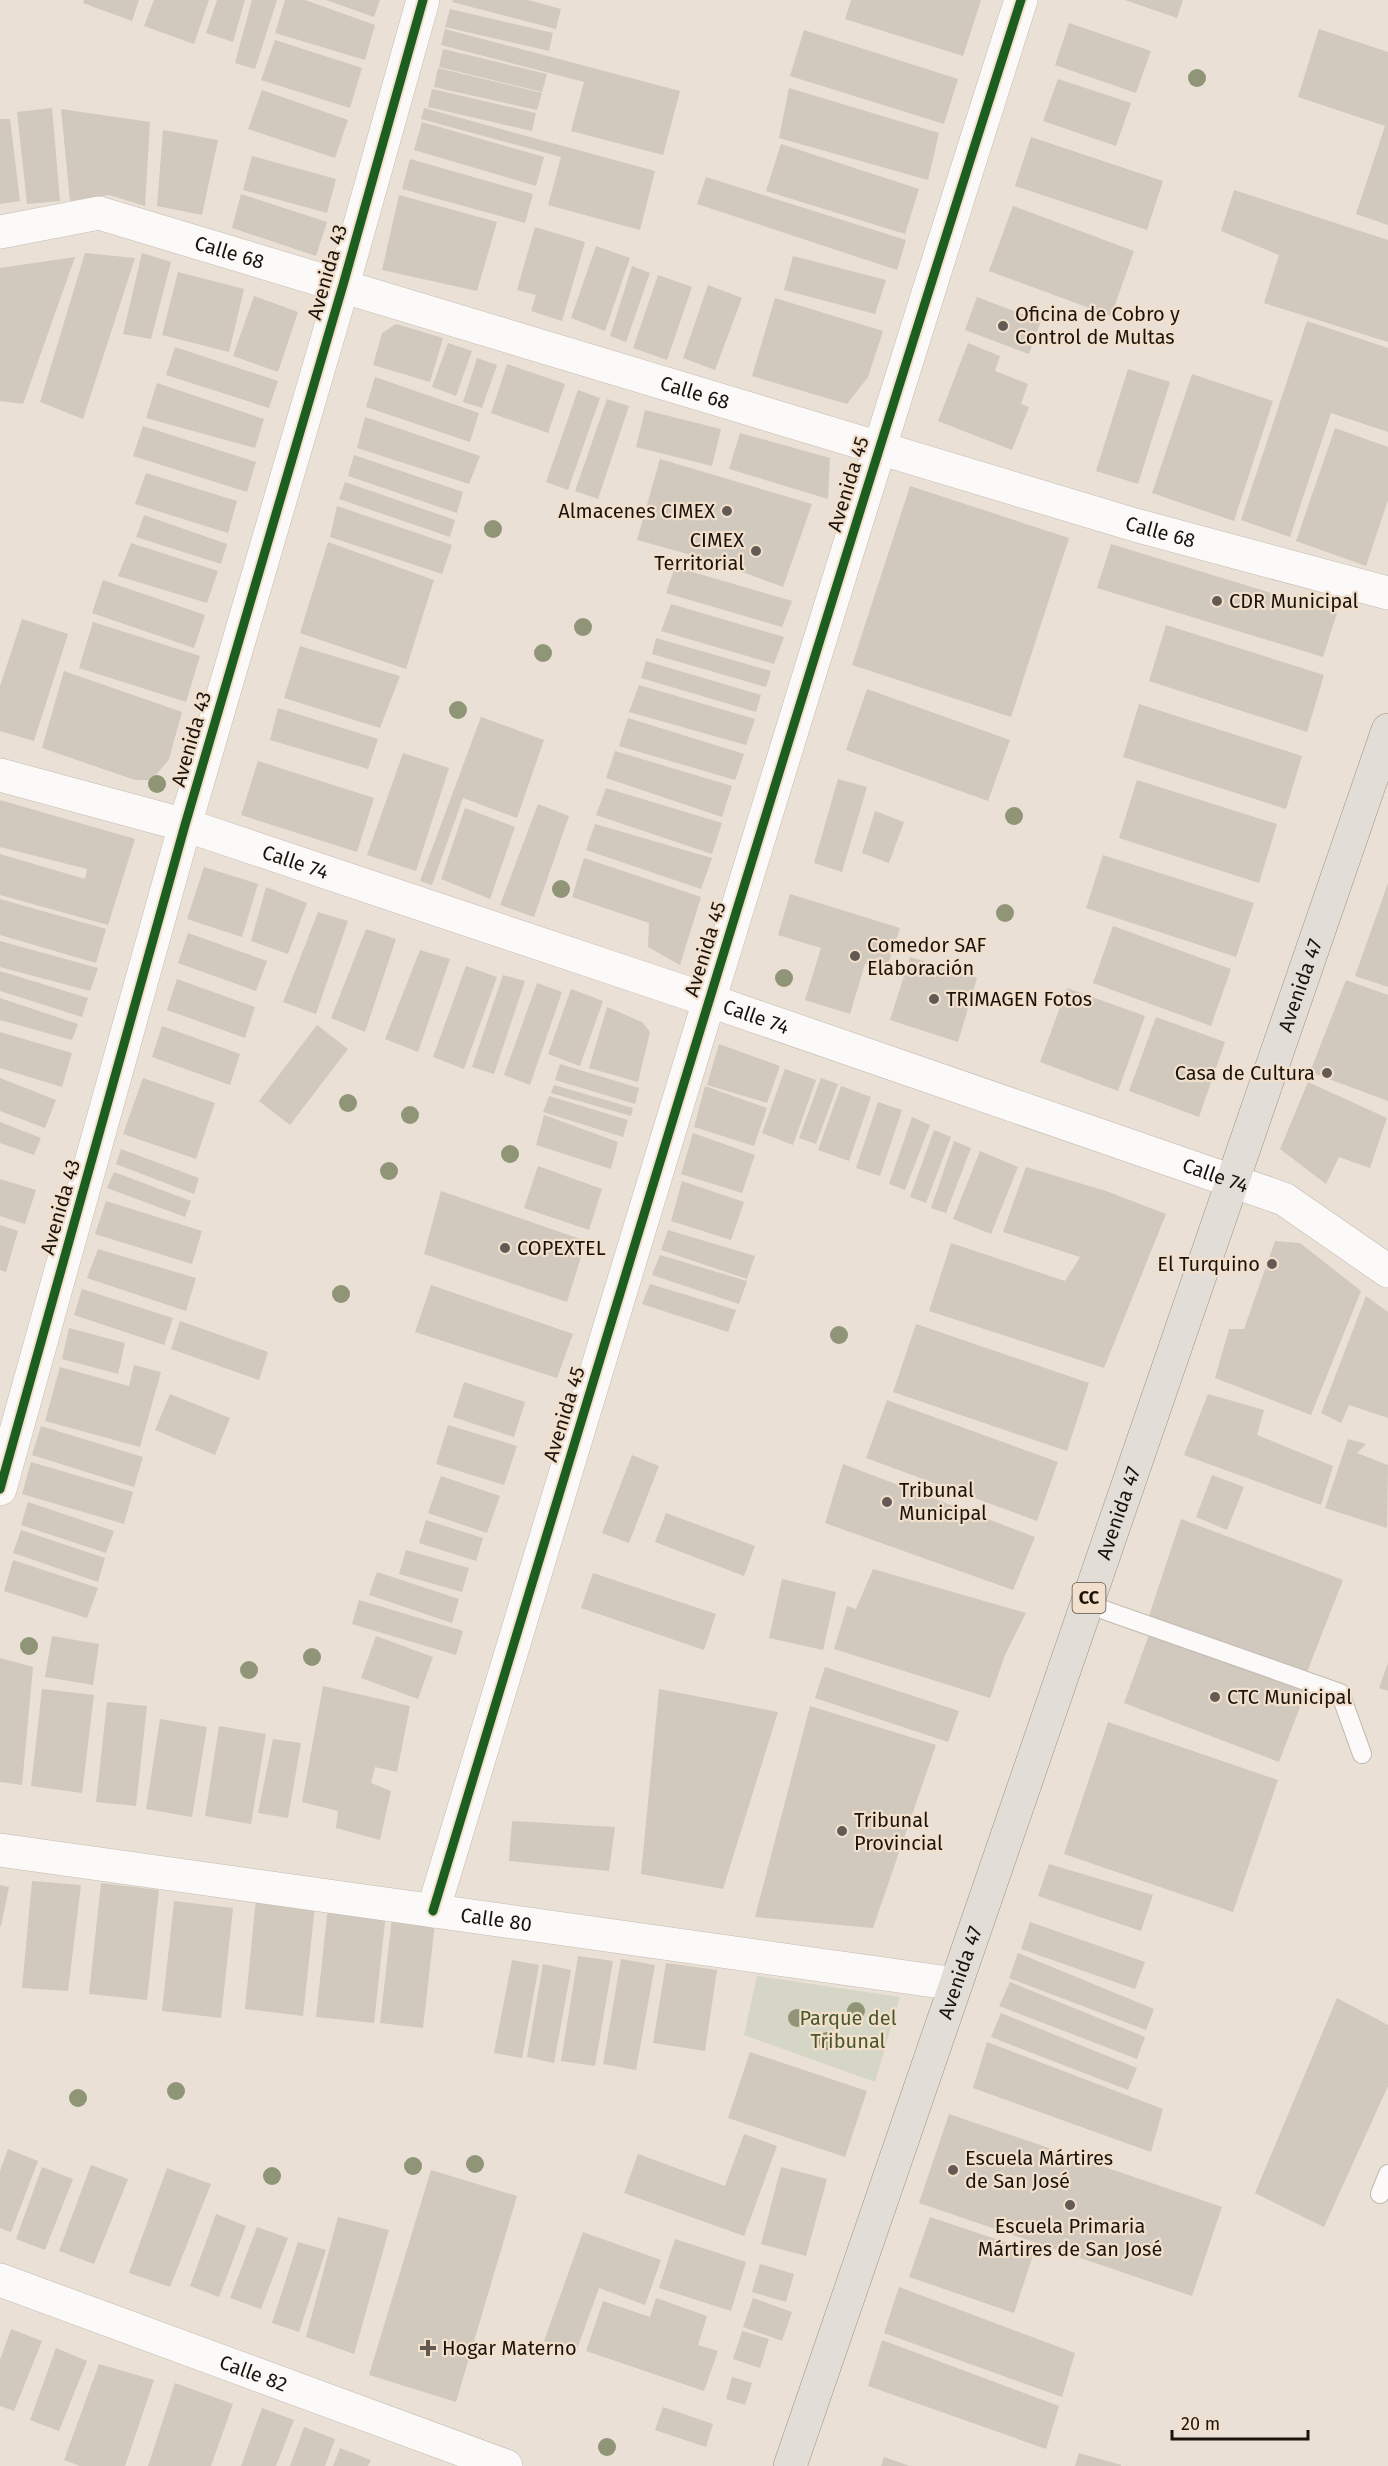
<svg xmlns="http://www.w3.org/2000/svg" width="1388" height="2466" font-family="'Fira Sans',sans-serif">
  <style>
    .green { fill: #d6d6c6 }
    .building { fill: #d1c8be }
    .lines { fill: none; stroke-linecap: round; stroke-linejoin: round }
    .service-casing { stroke: #c2bab2; stroke-width: 20 }
    .minor-casing { stroke: #c2bab2; stroke-width: 34 }
    .primary-casing { stroke: #9b9281; stroke-width: 34 }
    .service { stroke: #fcfaf9; stroke-width: 18 }
    .minor { stroke: #fcfaf9; stroke-width: 33 }
    .primary { stroke: #e2ddd6; stroke-width: 33 }
    .cycleway-casing { stroke: #f2e0cd; stroke-width: 13 }
    .cycleway { stroke: #1b5e20; stroke-width: 9 }
    .tree { fill: #909577 }
    .poi-dot { fill: #635b53; stroke: #f2e0cd; stroke-width: 2 }
    .labels { text-anchor: middle; stroke-width: 4.5; stroke-linejoin: round; paint-order: stroke }
    .shield { fill: #f2e0cd; stroke: #5b5147; stroke-width: 1.5 }
    .shield-label { font-size: 18px; font-weight: bold; fill: #1a140d }
    .street-label { font-size: 20px; fill: #1a140d; stroke: #f2e0cd }
    .poi-label { font-size: 20px; fill: #1a140d; stroke: #f2e0cd; text-anchor: start }
    .park-label { font-size: 20px; fill: #47582a; stroke: #f2e0cd }
  </style>
  <rect width="100%" height="100%" fill="#eae0d5"/>
  <path class="green" d="M757 1976 900 1997 875 2082 744 2035Z"/>
  <path class="building" d="M84 0H139L132 21 83 3Z
    M154 0H209L194 44 144 26Z
    M217 0H245L233 42 206 33Z
    M252 0H277L255 69 235 63Z
    M285 0H305L375 25 365 60 275 33Z
    M326 0H380L374 17Z
    M453 0H528L561 9 556 29 452 2Z
    M851 0H981L963 56 845 19Z
    M1125 0H1183L1177 18Z
    M450 9 553 33 549 51 445 27Z
    M1069 23 1151 51 1136 93 1055 65Z
    M445 29 680 91 663 155 571 131 584 82 441 45Z
    M1319 29 1388 52V225L1356 214 1385 126 1298 97Z
    M804 30 958 79 944 124 790 76Z
    M275 40 362 68 350 108 261 80Z
    M443 49 547 74 542 92 439 67Z
    M438 68 542 93 537 110 434 87Z
    M1058 79 1131 103 1116 146 1043 121Z
    M789 88 939 133 928 180 779 138Z
    M432 89 536 113 532 131 428 107Z
    M262 90 348 120 335 158 248 129Z
    M52 108 60 201 27 204 17 112Z
    M424 108 655 171 640 230 548 205 561 157 421 119Z
    M61 109 150 122 145 206 109 195 70 201Z
    M0 119H10L20 201 0 204Z
    M422 122 544 157 536 186 414 150Z
    M163 130 218 140 202 215 157 206Z
    M1031 137 1163 181 1147 230 1015 186Z
    M781 144 919 189 905 234 766 191Z
    M252 156 336 179 327 213 243 190Z
    M410 159 533 194 525 223 402 189Z
    M706 177 906 240 897 270 697 204Z
    M1234 190 1388 240V342L1264 303 1279 255 1221 231Z
    M241 194 327 222 316 256 232 228Z
    M399 195 497 222 477 291 382 270Z
    M1013 206 1134 251 1111 316 989 271Z
    M535 227 585 242 562 321 531 311 536 295 517 290Z
    M596 246 630 258 605 331 571 318Z
    M85 253 135 258 83 419 40 402Z
    M142 253 171 262 151 339 123 334Z
    M793 256 886 280 875 314 784 290Z
    M75 257 23 404 0 401V268Z
    M632 266 650 273 626 342 610 336Z
    M178 272 244 289 229 352 162 335Z
    M658 275 692 287 667 360 633 348Z
    M708 285 742 298 715 370 683 358Z
    M254 296 298 312 278 372 233 356Z
    M977 297 1041 321 1029 354 965 330Z
    M775 298 883 331 868 377 847 404 752 376Z
    M1307 321 1388 348V432L1331 413 1290 537 1241 520Z
    M396 324 443 338 430 382 373 365 382 333Z
    M448 343 472 351 456 396 432 387Z
    M968 343 1000 356 995 371 1028 384 1021 404 1029 407 1012 450 938 421Z
    M175 347 278 381 269 408 166 375Z
    M477 358 497 365 482 408 463 402Z
    M507 364 565 384 548 433 491 413Z
    M1128 369 1170 382 1138 484 1096 471Z
    M1192 374 1273 401 1234 521 1152 493Z
    M375 377 479 413 470 442 366 407Z
    M157 383 264 419 255 448 146 418Z
    M578 390 600 398 568 490 546 482Z
    M607 399 629 406 598 499 575 491Z
    M645 410 721 429 712 466 636 447Z
    M365 417 480 456 469 484 357 448Z
    M143 426 256 462 247 492 133 456Z
    M1335 428 1388 447V500L1366 566 1296 541Z
    M740 433 830 458 828 499 729 469Z
    M354 455 463 492 457 513 348 476Z
    M660 459 812 504 783 587 713 561 637 540Z
    M146 473 237 501 228 533 135 504Z
    M345 482 455 520 450 537 339 499Z
    M910 486 1069 538 1011 717 852 665Z
    M337 506 452 545 442 574 330 537Z
    M144 515 227 544 221 564 136 537Z
    M328 542 434 580 406 669 300 633Z
    M131 543 218 571 207 603 118 576Z
    M1111 544 1337 613 1323 657 1097 588Z
    M675 567 792 601 782 627 666 593Z
    M103 580 205 615 194 648 92 613Z
    M671 604 784 637 774 664 661 631Z
    M22 619 68 634 34 741 0 731V686Z
    M93 622 200 656 186 702 79 668Z
    M1166 625 1324 675 1307 732 1149 681Z
    M656 638 771 671 766 687 652 654Z
    M300 646 400 676 380 728 284 698Z
    M646 661 761 695 756 712 641 678Z
    M64 671 182 712 169 759 152 780H135L42 748Z
    M639 685 755 719 746 745 629 712Z
    M867 689 1010 740 988 801 846 750Z
    M1139 704 1302 756 1286 809 1123 757Z
    M278 708 378 739 368 769 270 740Z
    M481 717 544 740 517 818 463 798 432 885 420 881Z
    M628 718 744 754 735 780 619 746Z
    M615 751 732 786 722 817 606 778Z
    M403 753 449 768 416 871 367 855Z
    M258 761 374 798 357 852 241 815Z
    M838 779 867 787 842 872 814 863Z
    M1137 780 1277 824 1259 883 1119 838Z
    M606 788 722 823 712 854 596 815Z
    M0 800 135 839 108 925 0 895V854L85 879 87 869 0 847Z
    M538 804 569 816 534 917 500 905Z
    M465 808 515 827 490 899 441 879Z
    M875 811 904 822 889 863 862 853Z
    M595 824 712 858 701 889 586 850Z
    M1103 855 1254 903 1236 957 1086 908Z
    M584 858 701 897 680 965 648 947 649 923 572 897Z
    M204 867 258 884 242 937 187 919Z
    M1388 883V987L1355 976Z
    M266 887 307 903 288 954 251 941Z
    M790 894 900 928 886 971 865 964 850 1014 805 1000 821 948 778 935Z
    M0 899 106 929 96 963 0 935Z
    M318 912 348 921 316 1014 283 1002Z
    M1113 926 1231 969 1211 1026 1093 983Z
    M366 929 396 939 365 1032 331 1018Z
    M188 933 267 961 256 991 178 963Z
    M0 941 98 968 90 991 0 967Z
    M420 950 450 959 418 1052 385 1039Z
    M910 957 977 978 958 1042 890 1020Z
    M466 966 497 977 464 1069 433 1057Z
    M0 971 88 998 82 1017 0 991Z
    M503 975 525 981 494 1074 472 1067Z
    M177 979 255 1007 245 1038 167 1010Z
    M1346 980 1388 995V1101L1310 1072Z
    M537 983 562 992 530 1085 504 1075Z
    M1067 988 1145 1016 1118 1091 1040 1062Z
    M571 989 603 1001 580 1066 548 1054Z
    M0 998 78 1024 72 1040 0 1020Z
    M607 1007 642 1022 650 1032 638 1082 589 1068Z
    M1156 1017 1225 1042 1199 1117 1129 1091Z
    M317 1025 348 1049 290 1125 259 1101Z
    M162 1026 240 1054 230 1085 152 1057Z
    M0 1032 72 1053 62 1087 0 1068Z
    M719 1044 780 1066 767 1103 707 1085Z
    M560 1064 639 1088 635 1104 555 1080Z
    M785 1069 816 1080 793 1145 762 1133Z
    M0 1078 56 1100 45 1128 0 1111Z
    M143 1078 215 1103 196 1159 123 1134Z
    M821 1078 838 1084 816 1144 799 1138Z
    M1308 1082 1387 1118 1370 1168 1339 1157 1326 1184 1280 1149Z
    M554 1085 633 1108 631 1116 551 1093Z
    M705 1086 767 1108 754 1146 694 1127Z
    M841 1086 871 1097 849 1161 818 1150Z
    M549 1096 628 1120 623 1137 543 1112Z
    M878 1102 902 1110 880 1176 856 1168Z
    M544 1115 618 1142 611 1169 536 1145Z
    M912 1117 930 1125 905 1190 889 1184Z
    M0 1122 41 1138 34 1155 0 1143Z
    M934 1130 951 1137 926 1203 910 1197Z
    M693 1133 755 1155 742 1193 681 1174Z
    M954 1141 971 1148 946 1213 931 1208Z
    M121 1149 199 1178 194 1194 116 1164Z
    M980 1151 1018 1167 991 1234 953 1219Z
    M538 1166 602 1189 589 1230 524 1208Z
    M1026 1167 1106 1191 1166 1214 1104 1368 929 1311 951 1243 1065 1281 1080 1257 1003 1232Z
    M114 1172 191 1201 185 1217 107 1188Z
    M0 1179 36 1190 25 1224 0 1216Z
    M682 1181 744 1202 731 1240 671 1221Z
    M441 1191 586 1241 567 1302 424 1254Z
    M106 1201 202 1231 192 1264 95 1234Z
    M0 1225 18 1231 6 1272 0 1270Z
    M668 1230 755 1256 747 1279 661 1250Z
    M1275 1241 1300 1243 1361 1291 1311 1415 1215 1378 1229 1329H1244Z
    M98 1249 196 1278 186 1311 87 1278Z
    M660 1255 747 1281 739 1304 652 1275Z
    M650 1284 736 1310 728 1332 642 1304Z
    M431 1285 573 1334 557 1378 415 1332Z
    M82 1289 173 1318 164 1345 74 1315Z
    M1366 1296 1388 1312V1418L1349 1405 1341 1423 1321 1413Z
    M180 1321 268 1352 259 1380 171 1349Z
    M916 1324 1089 1383 1067 1451 893 1392Z
    M69 1328 125 1343 118 1374 62 1359Z
    M134 1365 161 1372 140 1447 45 1421 60 1367 129 1386Z
    M464 1382 525 1402 514 1437 453 1417Z
    M170 1394 230 1418 215 1455 155 1430Z
    M1208 1394 1264 1410 1257 1435 1333 1466 1321 1505 1184 1455Z
    M887 1400 1058 1462 1037 1521 866 1458Z
    M448 1425 517 1446 504 1485 436 1464Z
    M41 1426 143 1457 134 1487 32 1455Z
    M1348 1439 1366 1444 1357 1453 1388 1465 1387 1528 1325 1508Z
    M632 1455 659 1466 629 1543 602 1533Z
    M31 1462 133 1492 124 1524 22 1494Z
    M843 1464 1035 1537 1013 1590 825 1523Z
    M1212 1475 1244 1487 1227 1530 1196 1517Z
    M441 1476 500 1496 487 1533 428 1513Z
    M28 1502 114 1531 106 1553 21 1525Z
    M666 1513 755 1546 744 1576 655 1542Z
    M1181 1519 1343 1580 1307 1672 1149 1616Z
    M426 1520 483 1538 476 1561 419 1543Z
    M21 1530 105 1558 98 1582 13 1553Z
    M406 1550 469 1568 462 1592 399 1574Z
    M13 1560 98 1588 87 1618 4 1591Z
    M873 1569 1026 1613 1005 1655 990 1698 834 1649 847 1606 856 1609Z
    M377 1572 459 1599 452 1623 369 1595Z
    M593 1573 716 1614 704 1650 581 1608Z
    M782 1579 836 1592 823 1650 769 1638Z
    M359 1600 463 1631 456 1655 352 1624Z
    M1150 1632 1306 1691 1279 1762 1124 1703Z
    M52 1636 99 1644 93 1685 45 1677Z
    M376 1636 433 1657 418 1699 361 1678Z
    M0 1658 33 1667 22 1785 0 1782Z
    M1388 1663V1691L1379 1688Z
    M825 1667 959 1711 948 1742 815 1698Z
    M323 1686 410 1706 397 1772 375 1767 371 1783 391 1791 380 1840 336 1828 338 1811 302 1802Z
    M42 1689 94 1695 82 1793 31 1786Z
    M659 1689 778 1712 723 1889 641 1874Z
    M107 1702 147 1706 136 1806 96 1802Z
    M810 1706 936 1745 873 1928 755 1917Z
    M160 1719 207 1727 192 1817 146 1809Z
    M1108 1722 1278 1780 1233 1912 1064 1854Z
    M219 1726 266 1734 251 1824 205 1816Z
    M273 1739 301 1743 288 1818 258 1813Z
    M512 1821 615 1827 609 1871 509 1861Z
    M1049 1864 1153 1895 1141 1931 1038 1896Z
    M32 1881 81 1885 68 1991 22 1988Z
    M101 1883 159 1890 147 2000 89 1994Z
    M0 1885 9 1887 1 1926H0Z
    M256 1899 315 1906 303 2016 245 2009Z
    M174 1901 233 1908 221 2018 162 2011Z
    M328 1906 386 1913 374 2023 316 2017Z
    M392 1918 435 1923 423 2028 380 2023Z
    M1030 1922 1145 1962 1135 1989 1021 1949Z
    M1018 1953 1154 2009 1146 2030 1009 1978Z
    M578 1956 613 1961 595 2066 561 2061Z
    M621 1959 655 1965 636 2070 603 2064Z
    M512 1960 539 1965 522 2058 494 2053Z
    M666 1963 717 1970 705 2051 653 2043Z
    M543 1964 571 1970 554 2063 527 2057Z
    M1010 1982 1145 2037 1137 2059 999 2006Z
    M1337 1998 1388 2025V2086L1324 2227 1255 2193Z
    M1001 2013 1137 2068 1128 2090 991 2037Z
    M987 2042 1163 2109 1151 2152 973 2088Z
    M750 2052 867 2091 845 2157 728 2118Z
    M949 2114 1222 2207 1192 2296 919 2203Z
    M744 2134 777 2146 744 2236 624 2193 638 2154 725 2186Z
    M8 2149 38 2161 11 2232 0 2228V2171Z
    M91 2165 128 2179 94 2264 59 2251Z
    M42 2167 73 2179 45 2250 16 2239Z
    M781 2167 827 2179 806 2256 761 2244Z
    M167 2168 211 2184 170 2287 129 2273Z
    M431 2170 517 2196 456 2402 369 2375Z
    M216 2214 246 2226 219 2297 190 2286Z
    M338 2217 389 2230 354 2354 306 2337Z
    M930 2217 1034 2252 1014 2313 909 2277Z
    M257 2227 288 2238 261 2309 230 2298Z
    M583 2232 661 2260 645 2305 599 2288 576 2352 544 2341Z
    M675 2239 746 2262 731 2311 659 2288Z
    M298 2242 326 2250 299 2332 272 2323Z
    M760 2264 794 2274 786 2302 752 2292Z
    M899 2287 1075 2353 1062 2397 884 2333Z
    M656 2298 707 2316 698 2345 718 2351 704 2391 586 2351 603 2301 650 2317Z
    M753 2298 792 2312 782 2341 743 2327Z
    M11 2329 42 2341 14 2411 0 2406V2360Z
    M742 2331 769 2339 760 2368 733 2359Z
    M882 2340 1059 2406 1046 2449 868 2386Z
    M56 2348 87 2361 59 2431 30 2420Z
    M99 2364 154 2380 125 2466H80L64 2460Z
    M732 2377 752 2383 745 2405 726 2399Z
    M175 2383 233 2404 211 2466H148Z
    M663 2407 713 2424 706 2447 655 2430Z
    M262 2408 294 2420 276 2466H241Z
    M304 2427 335 2439 325 2466H290Z
    M340 2448 371 2460 368 2466H333Z
    M1079 2453 1121 2465V2466H1075Z
    M884 2457 910 2466H881Z"/>
  <g class="lines">
    <defs>
      <path id="service" d="M1087 1604 1340 1693 1362 1754
        M1380 2194 1388 2174"/>
      <g id="minor">
        <path id="s1" d="M0 232 99 213 1135 525 1388 593"/>
        <path id="s2" d="M0 775 185 825 708 1000 1284 1199 1388 1271"/>
        <path d="M0 1489 185 825 343 285 423 0"/>
        <path id="s3" d="M0 1850 956 1984"/>
        <path d="M433 1911C626 1273 818 635 1021 0"/>
        <path id="s4" d="M0 2280 506 2466"/>
      </g>
      <g id="primary">
        <path id="s5" d="M790 2466 1388 730"/>
      </g>
    </defs>
    <use href="#service" class="service-casing"/>
    <use href="#minor" class="minor-casing"/>
    <use href="#primary" class="primary-casing"/>
    <use href="#service" class="service"/>
    <use href="#minor" class="minor"/>
    <use href="#primary" class="primary"/>
    <defs>
      <path id="cycleway" d="M0 1489 185 825 343 285 423 0
        M433 1911C626 1273 818 635 1021 0"/>
    </defs>
    <use href="#cycleway" class="cycleway-casing"/>
    <use href="#cycleway" class="cycleway"/>
  </g>
  <g class="tree">
    <circle cx="1197" cy="78" r="9"/>
    <circle cx="493" cy="529" r="9"/>
    <circle cx="583" cy="627" r="9"/>
    <circle cx="543" cy="653" r="9"/>
    <circle cx="458" cy="710" r="9"/>
    <circle cx="157" cy="784" r="9"/>
    <circle cx="1014" cy="816" r="9"/>
    <circle cx="561" cy="889" r="9"/>
    <circle cx="1005" cy="913" r="9"/>
    <circle cx="784" cy="978" r="9"/>
    <circle cx="348" cy="1103" r="9"/>
    <circle cx="410" cy="1115" r="9"/>
    <circle cx="510" cy="1154" r="9"/>
    <circle cx="389" cy="1171" r="9"/>
    <circle cx="341" cy="1294" r="9"/>
    <circle cx="839" cy="1335" r="9"/>
    <circle cx="29" cy="1646" r="9"/>
    <circle cx="312" cy="1657" r="9"/>
    <circle cx="249" cy="1670" r="9"/>
    <circle cx="856" cy="2011" r="9"/>
    <circle cx="797" cy="2018" r="9"/>
    <circle cx="827" cy="2041" r="9"/>
    <circle cx="176" cy="2091" r="9"/>
    <circle cx="78" cy="2098" r="9"/>
    <circle cx="475" cy="2164" r="9"/>
    <circle cx="413" cy="2166" r="9"/>
    <circle cx="272" cy="2176" r="9"/>
    <circle cx="607" cy="2447" r="9"/>
  </g>
  <g class="poi-dot">
    <circle cx="1003" cy="326" r="6"/>
    <circle cx="727" cy="511" r="6"/>
    <circle cx="756" cy="551" r="6"/>
    <circle cx="1217" cy="601" r="6"/>
    <circle cx="855" cy="956" r="6"/>
    <circle cx="934" cy="999" r="6"/>
    <circle cx="1327" cy="1073" r="6"/>
    <circle cx="505" cy="1248" r="6"/>
    <circle cx="1272" cy="1264" r="6"/>
    <circle cx="887" cy="1502" r="6"/>
    <circle cx="1215" cy="1697" r="6"/>
    <circle cx="842" cy="1831" r="6"/>
    <circle cx="953" cy="2170" r="6"/>
    <circle cx="1070" cy="2205" r="6"/>
    <path d="M425 2339h6v6h6v6h-6v6h-6v-6h-6v-6h6z"/>
  </g>
  <g class="labels">
    <rect class="shield" x="1072.5" y="1583" width="33" height="30" rx="4.5"/>
    <g class="shield-label">
      <text x="1089" y="1604">CC</text>
    </g>
    <g class="street-label">
      <text dy="7" stroke="none"><textPath href="#s1" startOffset="237">Calle 68</textPath></text>
      <text transform="translate(327 272) rotate(-74)" y="7">Avenida 43</text>
      <text dy="7" stroke="none"><textPath href="#s1" startOffset="723">Calle 68</textPath></text>
      <text transform="translate(848 484) rotate(-73)" y="7">Avenida 45</text>
      <text dy="7" stroke="none"><textPath href="#s1" startOffset="1209">Calle 68</textPath></text>
      <text transform="translate(191 739) rotate(-74)" y="7">Avenida 43</text>
      <text dy="7" stroke="none"><textPath href="#s2" startOffset="308">Calle 74</textPath></text>
      <text transform="translate(705 949) rotate(-73)" y="7">Avenida 45</text>
      <text dy="7" stroke="none"><textPath href="#s5" startOffset="1566">Avenida 47</textPath></text>
      <text dy="7" stroke="none"><textPath href="#s2" startOffset="794">Calle 74</textPath></text>
      <text dy="7" stroke="none"><textPath href="#s2" startOffset="1280">Calle 74</textPath></text>
      <text transform="translate(60 1207) rotate(-74)" y="7">Avenida 43</text>
      <text transform="translate(564 1414) rotate(-73)" y="7">Avenida 45</text>
      <text dy="7" stroke="none"><textPath href="#s5" startOffset="1008">Avenida 47</textPath></text>
      <text dy="7" stroke="none"><textPath href="#s3" startOffset="501">Calle 80</textPath></text>
      <text dy="7" stroke="none"><textPath href="#s5" startOffset="522">Avenida 47</textPath></text>
      <text dy="7" stroke="none"><textPath href="#s4" startOffset="270">Calle 82</textPath></text>
    </g>
    <g class="poi-label">
      <text x="1015" y="321">Oficina de Cobro y<tspan x="1015" dy="23">Control de Multas</tspan></text>
      <text x="715" y="518" text-anchor="end">Almacenes CIMEX</text>
      <text x="744" y="547" text-anchor="end">CIMEX<tspan x="744" dy="23">Territorial</tspan></text>
      <text x="1229" y="608">CDR Municipal</text>
      <text x="867" y="952">Comedor SAF<tspan x="867" dy="23">Elaboración</tspan></text>
      <text x="946" y="1006">TRIMAGEN Fotos</text>
      <text x="1315" y="1080" text-anchor="end">Casa de Cultura</text>
      <text x="517" y="1255">COPEXTEL</text>
      <text x="1260" y="1271" text-anchor="end">El Turquino</text>
      <text x="899" y="1497">Tribunal<tspan x="899" dy="23">Municipal</tspan></text>
      <text x="1227" y="1704">CTC Municipal</text>
      <text x="854" y="1827">Tribunal<tspan x="854" dy="23">Provincial</tspan></text>
      <text x="965" y="2165">Escuela Mártires<tspan x="965" dy="23">de San José</tspan></text>
      <text x="1070" y="2233" text-anchor="middle">Escuela Primaria<tspan x="1070" dy="23">Mártires de San José</tspan></text>
      <text x="442" y="2355">Hogar Materno</text>
    </g>
    <g class="park-label">
      <text x="848" y="2025">Parque del<tspan x="848" dy="23">Tribunal</tspan></text>
    </g>
  </g>
  <path d="M1172 2430v9h136v-9" fill="none" stroke="#1a140d" stroke-width="3"/>
  <text x="1181" y="2430" font-size="18" fill="#1a140d" stroke="#f2e0cd" stroke-width="4.5" paint-order="stroke">20 m</text>
</svg>
